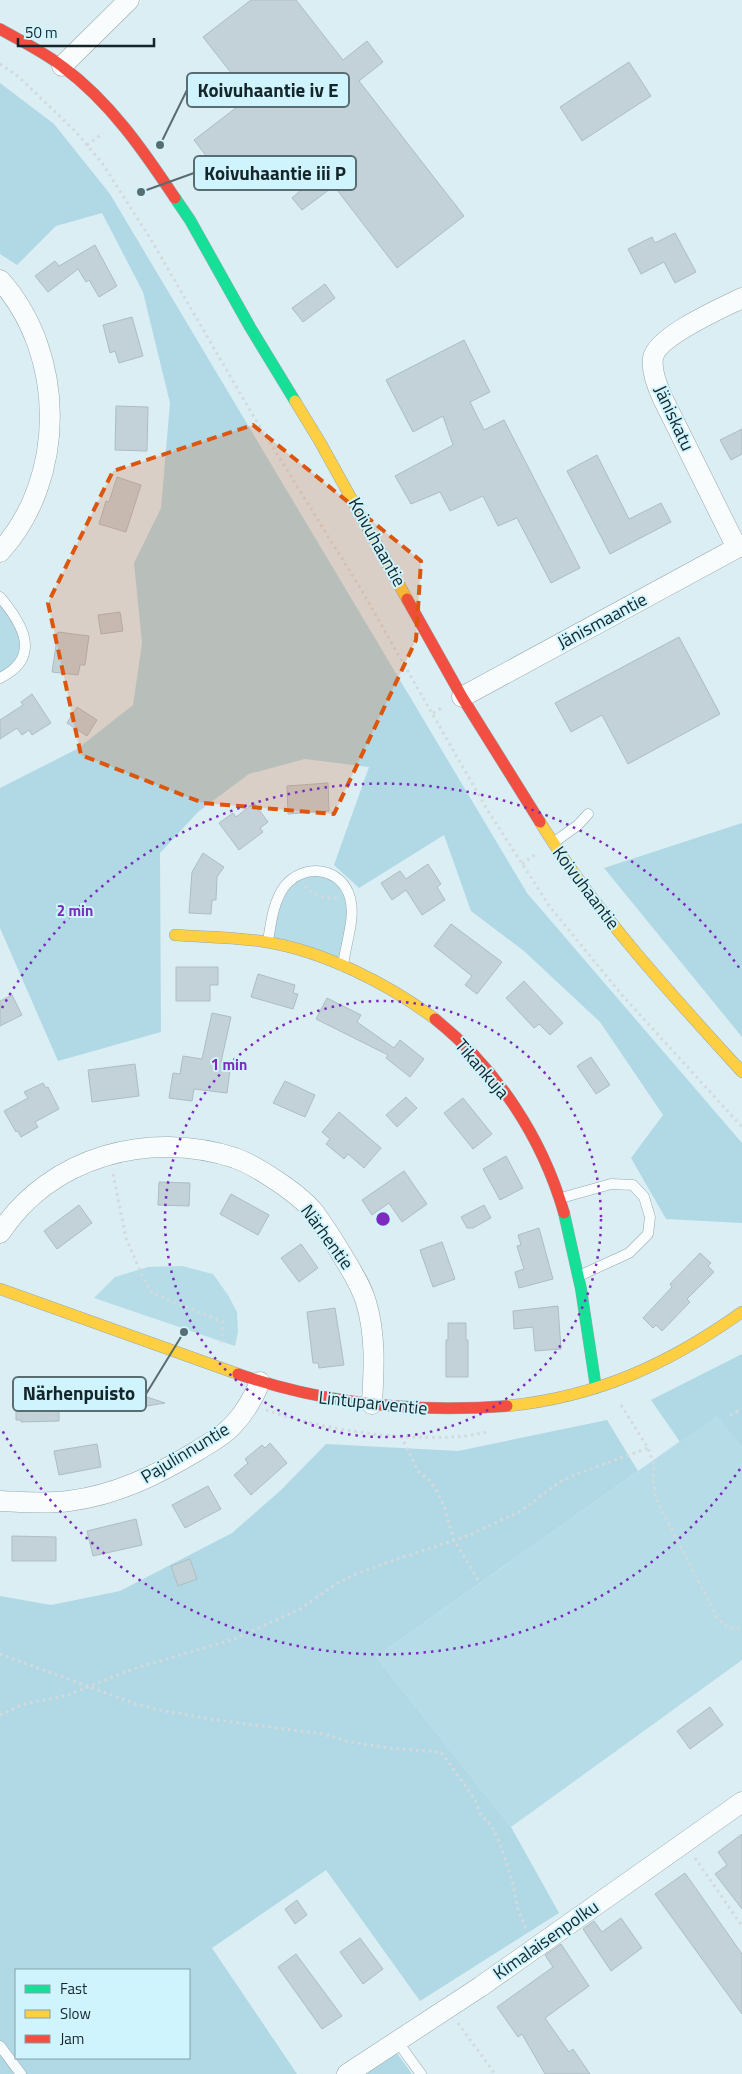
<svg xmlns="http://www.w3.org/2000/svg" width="742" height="2074" font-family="'Titillium Web',sans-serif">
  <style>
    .green { fill: #b5dce7 }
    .forest { fill: #b0d9e5; fill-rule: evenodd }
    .building { fill: #c3d2d9; stroke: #aebdc4 }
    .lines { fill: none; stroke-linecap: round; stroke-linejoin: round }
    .lane-casing { stroke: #96a8ac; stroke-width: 11 }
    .street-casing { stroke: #96a8ac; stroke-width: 21 }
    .fast-casing { stroke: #96a8ac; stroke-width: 12 }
    .slow-casing { stroke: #96a8ac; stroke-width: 12 }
    .jam-casing { stroke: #96a8ac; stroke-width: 12 }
    .path { stroke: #d4dadc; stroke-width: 3; stroke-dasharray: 2.5 4; stroke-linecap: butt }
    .lane { stroke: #f9fcfd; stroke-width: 10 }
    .street { stroke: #f9fcfd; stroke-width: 20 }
    .fast { stroke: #16e098; stroke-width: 11 }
    .slow { stroke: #ffcf43; stroke-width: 11 }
    .jam { stroke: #f24e42; stroke-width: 11 }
    .marked { fill: #dd560e; fill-opacity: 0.2; stroke: #dd560e; stroke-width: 4; stroke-dasharray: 10 6; stroke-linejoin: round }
    .ring { fill: none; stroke: #7b2cbf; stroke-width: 2.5; stroke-dasharray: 2.5 5 }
    .labels { text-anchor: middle; stroke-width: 4; stroke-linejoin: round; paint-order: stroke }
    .street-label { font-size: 18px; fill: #14262a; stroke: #d0f4fe }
    .centre { fill: #7b2cbf; stroke: #d0f4fe; stroke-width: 2.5 }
    .ring-label { font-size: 15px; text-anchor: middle; font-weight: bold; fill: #7b2cbf; stroke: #d0f4fe; stroke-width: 4; stroke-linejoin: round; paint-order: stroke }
    .leader { fill: none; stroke: #596c71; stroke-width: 2 }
    .callout-dot { fill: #596c71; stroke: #d0f4fe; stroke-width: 2 }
    .callout { fill: #d0f4fe; stroke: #596c71; stroke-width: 2 }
    .callout-label { font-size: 19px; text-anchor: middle; font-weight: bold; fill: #14262a }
  </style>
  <rect width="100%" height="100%" fill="#daeef4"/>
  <path class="green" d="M0 600 18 624 22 651 15 662 0 674Z
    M309 874 333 876 348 898 347 931 338 959 272 937 279 899 287 887Z
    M182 1266 213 1274 228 1295 237 1312 238 1332 235 1346 94 1298 115 1277 148 1267Z
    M717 1415 742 1447V1660L511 1827 376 1657Z"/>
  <path class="forest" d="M0 83 54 124 110 194 527 893 742 1143V1223L666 1219 631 1158 663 1115 600 1022 524 951 471 911 444 835 359 888 334 865 369 767 305 759 249 774 198 812 160 853 161 1032 58 1061 0 928V788L77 749 133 705 142 643 134 563 161 508 170 403 143 292 102 213 56 226 17 265 0 254Z
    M742 823V1037L604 868Z
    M742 1354V1447L717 1416 680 1442 651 1400Z
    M607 1420 638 1471 376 1657 511 1827 559 1913 420 2001 326 1870 212 1948 297 2074H0V1596L51 1605 120 1591 232 1533 281 1490 326 1444 458 1451ZM16 1970H189V2058H16Z
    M394 2049 412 2074H357Z"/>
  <path class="building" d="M251 0H296L343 60 367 41 383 62 359 81 464 216 397 268 334 186 302 210 292 198 301 190 277 158 233 191 194 140 250 97 203 37Z
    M629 62 651 96 582 141 560 107Z
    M675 233 696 272 675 283 664 262 641 274 628 249 652 237 655 243Z
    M95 245 117 286 99 297 89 280 86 282 78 269 48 292 35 276 55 261 59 266Z
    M325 284 335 298 303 322 292 308Z
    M132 317 143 356 119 363 115 351 110 353 103 325Z
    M464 340 490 392 470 402 484 430 504 420 580 568 551 583 517 518 498 526 483 496 450 511 440 492 411 504 395 476 453 445 443 416 413 432 386 380Z
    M116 406 148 407 147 451 115 450Z
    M742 429V454L731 460 720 440Z
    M597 455 629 519 661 503 671 522 610 554 567 471Z
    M117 477 141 485 126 532 99 524 106 501 109 502Z
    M120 612 123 631 101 634 98 615Z
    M58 632 89 636 85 665H80L78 675 52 672Z
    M679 637 720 714 628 764 602 715 571 732 555 703Z
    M32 694 51 723 32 735 29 730 22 735 17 728 0 739V720L23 705 21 702Z
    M77 707 97 720 87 736 67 723Z
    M328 783 329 811 288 814 287 786Z
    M254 803 268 822 260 828 263 832 239 850 219 823 233 813 236 817Z
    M203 853 224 867 217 877 216 900H212L211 914 189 913 192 872Z
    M428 864 441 884 437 887 445 900 422 915 406 890 392 900 381 883 400 871 406 879Z
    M451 924 502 962 477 994 465 985 472 976 434 946Z
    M176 967H218V985H210V1001H176Z
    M258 974 295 985 293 993 298 994 293 1009 251 997Z
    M524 981 563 1023 550 1035 539 1024 534 1028 506 998Z
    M12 995 22 1015 0 1026V1001Z
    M327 998 361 1015 357 1022 394 1048 400 1040 424 1059 410 1077 386 1058 388 1055 316 1019Z
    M212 1013 231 1017 221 1062 231 1063 227 1093 194 1089 192 1101 169 1098 173 1073 180 1074 183 1056 202 1059Z
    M591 1057 610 1085 596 1094 577 1066Z
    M135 1064 139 1096 92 1102 88 1070Z
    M285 1081 315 1095 305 1117 273 1103Z
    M43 1083 46 1088 48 1087 59 1109 35 1122 38 1127 21 1137 18 1131 16 1132 4 1111 28 1098 24 1092Z
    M406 1097 417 1108 397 1127 386 1115Z
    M463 1098 492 1134 473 1149 444 1113Z
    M339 1112 381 1148 364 1168 348 1154 344 1159 326 1144 330 1139 322 1132Z
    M506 1156 523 1188 500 1200 483 1169Z
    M404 1171 427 1204 402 1222 389 1203 372 1215 362 1200Z
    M159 1182 190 1183 189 1206 158 1205Z
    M231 1194 269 1215 258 1235 220 1214Z
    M79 1205 92 1223 57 1249 44 1231Z
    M484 1205 491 1218 473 1228H467L461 1217Z
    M539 1228 553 1279 519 1288 515 1272 524 1269 517 1246 521 1245 518 1235Z
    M442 1242 455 1279 433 1287 420 1250Z
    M301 1244 318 1268 299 1282 281 1258Z
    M700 1253 711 1263 708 1266 714 1272 687 1299 690 1302 662 1331 656 1325 653 1328 643 1318 672 1287 670 1284Z
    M558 1306 561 1349 535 1351 533 1327 514 1329 513 1311Z
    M335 1308 344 1365 319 1368 318 1363H313L307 1312Z
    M448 1323H466V1340H468V1377H446V1340H448Z
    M129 1391 165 1403 123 1410Z
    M59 1398V1421L21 1422V1420H16V1406L21 1405V1399Z
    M270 1443 287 1463 251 1495 234 1475 248 1463 245 1459 262 1445 265 1448Z
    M97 1444 101 1467 59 1475 54 1451Z
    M208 1486 221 1509 185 1528 172 1505Z
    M136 1519 142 1545 93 1556 87 1531Z
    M12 1536 56 1537V1561H12Z
    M190 1559 197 1579 178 1586 171 1566Z
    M710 1707 723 1725 690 1749 677 1731Z
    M742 1834V1909L715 1874 727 1865 718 1852Z
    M685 1873 742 1954V2014L655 1894Z
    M297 1900 307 1915 295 1924 285 1909Z
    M621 1918 642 1948 611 1971 583 1929 594 1921 602 1932Z
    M360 1938 383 1969 363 1984 340 1952Z
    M561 1944 589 1986 545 2018 569 2052 573 2049 590 2074H545L522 2034 518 2037 497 2007 553 1967 545 1955Z
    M296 1954 342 2016 322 2029 278 1967Z"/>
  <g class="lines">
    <defs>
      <path id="lane" d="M0 597C22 623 43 657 0 678
        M553 843 578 825 588 814
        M268 941C271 923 273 903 284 887 303 862 342 867 350 898 356 918 345 945 343 966
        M561 1198 611 1184 633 1185 644 1197 650 1217 648 1234 629 1253 581 1275
        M397 2041 421 2074
        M0 2046 21 2074"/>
      <path id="street" d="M62 66 129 0
        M0 280C66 354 67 478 0 552
        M737 548 663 399C658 387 651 372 653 358 657 336 722 308 742 298
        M462 697 742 545
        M0 1233C51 1156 149 1130 235 1158 257 1166 298 1193 313 1211 324 1225 333 1240 342 1255 351 1270 361 1285 366 1302 376 1335 374 1369 372 1404
        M0 1501C23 1502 46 1504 69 1501 116 1495 157 1475 197 1451 209 1443 224 1436 234 1424 246 1411 253 1399 260 1382
        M347 2074 480 1987 742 1802"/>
      <path id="fast" d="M175 198 190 220 250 327 295 401
        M564 1213 581 1289 596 1388"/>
      <path id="slow" d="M295 401 320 442 407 599
        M540 822C596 913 670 993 742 1072
        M175 935C205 937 236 937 266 942 323 951 389 984 435 1019
        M0 1289 238 1374
        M507 1406C597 1397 669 1364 742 1312"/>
      <path id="jam" d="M0 29C21 41 44 52 63 67 110 102 143 150 175 198
        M407 599 462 697 540 822
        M435 1019C497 1069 542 1137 564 1213
        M238 1374C325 1404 415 1413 507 1406"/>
    </defs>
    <use href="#lane" class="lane-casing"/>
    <use href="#street" class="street-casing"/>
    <use href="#fast" class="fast-casing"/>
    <use href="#slow" class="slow-casing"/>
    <use href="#jam" class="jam-casing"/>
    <path class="path" d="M0 64 19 77 77 133 102 163 150 238 251 412 359 586 488 811 550 907 622 995 742 1127
      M87 145 103 133
      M433 713 443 707
      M522 864 536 854
      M305 886C314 896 323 898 337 898
      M113 1174 126 1238 144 1280 152 1293 223 1322 221 1346
      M621 1405 648 1448 654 1465 653 1479 656 1499 717 1617C724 1625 731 1632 742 1627
      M266 1410C320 1429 394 1440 451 1437 463 1437 476 1434 489 1432
      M730 1415 742 1409
      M401 1436 418 1471 429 1480 436 1490 444 1506 454 1540 480 1583
      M0 1654 136 1704 160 1710 210 1719 323 1734 346 1741 389 1748 441 1752 474 1798 481 1815 491 1825 500 1843 513 1884 517 1907 527 1931
      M0 1715 24 1704 65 1696 133 1669 234 1639 300 1609 336 1584 356 1574 388 1562 470 1535 521 1511 558 1483 574 1475 648 1448
      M695 1858 742 1926
      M458 2023 495 2074"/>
    <use href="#lane" class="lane"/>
    <use href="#street" class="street"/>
    <use href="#fast" class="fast"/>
    <use href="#slow" class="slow"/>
    <use href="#jam" class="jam"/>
  </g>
  <path class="marked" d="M253 425 421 561 416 640 334 814 203 803 81 755 48 603 113 471Z"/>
  <g class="ring">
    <circle cx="383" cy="1219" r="218"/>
    <path d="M740 1469A436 436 0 0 1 2 1430M2 1008A436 436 0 0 1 740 969"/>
  </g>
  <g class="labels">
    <g class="street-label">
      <text transform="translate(674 418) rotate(65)" y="6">Jäniskatu</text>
      <text transform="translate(377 542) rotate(61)" y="6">Koivuhaantie</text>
      <text transform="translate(602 621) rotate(-28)" y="6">Jänismaantie</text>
      <text transform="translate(586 888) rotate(53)" y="6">Koivuhaantie</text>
      <text transform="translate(482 1069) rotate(49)" y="6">Tikankuja</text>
      <text transform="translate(327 1237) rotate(54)" y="6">Närhentie</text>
      <text transform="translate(373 1403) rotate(6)" y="6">Lintuparventie</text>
      <text transform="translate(185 1453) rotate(-31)" y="6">Pajulinnuntie</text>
      <text transform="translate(546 1940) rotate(-35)" y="6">Kimalaisenpolku</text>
    </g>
  </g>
  <circle cx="383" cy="1219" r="8" class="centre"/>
  <g class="ring-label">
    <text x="75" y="916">2 min</text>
    <text x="229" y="1070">1 min</text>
  </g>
  <path class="leader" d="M160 145L187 90M141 192L194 173M184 1332L146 1394"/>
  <g class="callout-dot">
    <circle cx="160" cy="145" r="5"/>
    <circle cx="141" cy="192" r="5"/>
    <circle cx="184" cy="1332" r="5"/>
  </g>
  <g class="callout">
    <rect x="187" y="73" width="162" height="34" rx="5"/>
    <rect x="194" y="156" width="162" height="34" rx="5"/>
    <rect x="13" y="1377" width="133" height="34" rx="5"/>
  </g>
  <g class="callout-label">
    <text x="268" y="97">Koivuhaantie iv E</text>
    <text x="275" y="180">Koivuhaantie iii P</text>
    <text x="79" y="1400">Närhenpuisto</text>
  </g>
  <rect x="15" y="1969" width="175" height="90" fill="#d0f4fe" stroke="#85a2a9"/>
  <rect x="25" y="1985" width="25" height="8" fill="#16e098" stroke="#85a2a9"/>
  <text x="60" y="1994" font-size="15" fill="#14262a">Fast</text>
  <rect x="25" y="2010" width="25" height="8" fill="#ffcf43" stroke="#85a2a9"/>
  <text x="60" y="2019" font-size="15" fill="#14262a">Slow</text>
  <rect x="25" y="2035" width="25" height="8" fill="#f24e42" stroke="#85a2a9"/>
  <text x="60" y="2044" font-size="15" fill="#14262a">Jam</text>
  <path d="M18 38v8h136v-8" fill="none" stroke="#14262a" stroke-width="2.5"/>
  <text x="25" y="38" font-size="15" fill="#14262a" stroke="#d0f4fe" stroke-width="4" paint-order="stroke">50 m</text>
</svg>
